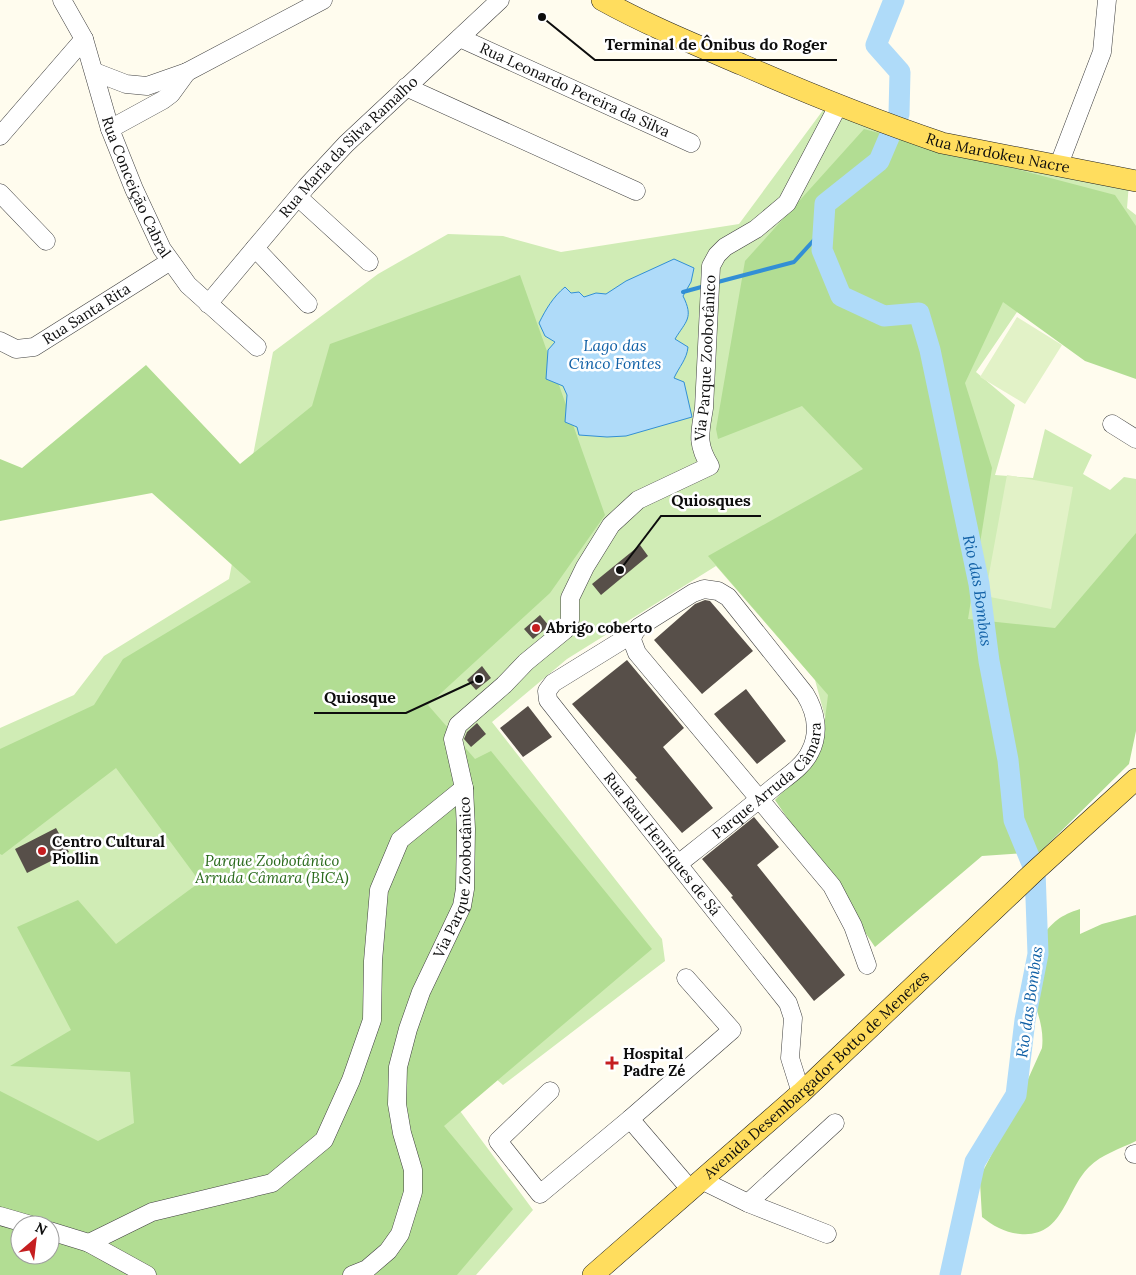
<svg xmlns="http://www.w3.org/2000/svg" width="1136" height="1275" font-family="Lora,serif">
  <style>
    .green { fill: #d0ecb5; fill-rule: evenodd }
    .forest { fill: #b2dd93; fill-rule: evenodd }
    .pitch { fill: #e2f2c7 }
    .water { fill: #afdbf9; stroke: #328fd5 }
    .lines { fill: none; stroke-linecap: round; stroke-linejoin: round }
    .stream { stroke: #328fd5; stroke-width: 4 }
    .river { stroke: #afdbf9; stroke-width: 21 }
    .building { fill: #574f49 }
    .minor-casing { stroke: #404040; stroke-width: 19 }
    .major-casing { stroke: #1e1e1e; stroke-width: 22 }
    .minor { stroke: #fff; stroke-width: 18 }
    .major { stroke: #ffdd5e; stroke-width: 21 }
    .poi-dot { fill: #c51e20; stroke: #fff; stroke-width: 2 }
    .labels { text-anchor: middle; stroke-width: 5; stroke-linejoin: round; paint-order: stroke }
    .street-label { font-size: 15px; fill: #0d0d0d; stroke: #fff }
    .poi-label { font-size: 15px; font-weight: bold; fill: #0d0d0d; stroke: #fff; text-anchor: start }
    .park-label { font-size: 15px; font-style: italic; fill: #28691a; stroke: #fff }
    .water-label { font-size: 16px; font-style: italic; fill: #1060a6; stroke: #fff }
    .leader { fill: none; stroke: #0d0d0d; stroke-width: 2 }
    .callout-dot { fill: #0d0d0d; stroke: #fff; stroke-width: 2 }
    .callout-label { font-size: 16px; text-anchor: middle; font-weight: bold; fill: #0d0d0d; stroke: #fff; stroke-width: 5; stroke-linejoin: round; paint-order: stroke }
  </style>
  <rect width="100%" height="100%" fill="#fffcee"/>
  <path class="green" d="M832 98 925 141 1129 183 1127 208 1136 215V376L1017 312 976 372 1015 405 995 475 1033 478 1045 429 1092 455 1083 474 1110 490 1124 477 1136 479V726L989 840 883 940 819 759 825 717 815 680 716 566 567 659 492 722 662 939 665 961 503 1085 473 1059 435 1077 533 1210 476 1275H0V728L74 695 104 656 229 579 273 352 378 274 448 234 503 236 561 252 739 224ZM20 1225H50V1255H20Z"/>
  <path class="forest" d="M864 129 1115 195 1136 226V379L1085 361 1003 302 965 383 992 468 968 619 1055 628 1136 533V731L1129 764 1040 852 982 856 875 947 775 800 821 751 828 695 708 556 863 469 802 406 718 439 716 429 745 261Z
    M520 275 605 515 550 593 428 705 475 759 491 751 652 949 444 1126 513 1209 457 1275H0V1091L98 1141 134 1123 130 1072 10 1066 71 1030 17 927 78 900 116 944 200 882 116 768 2 855 0 854V749L94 705 123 659 251 582 152 493 0 521V459L22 468 146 365 240 464 312 406 330 344ZM20 1225H50V1255H20Z
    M1080 909V934L1102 924 1136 915V1141C1120 1149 1102 1154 1089 1167 1065 1191 1064 1238 1020 1234 1006 1233 993 1226 982 1217L980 1182 983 1171 1011 1117 1042 1048C1047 1006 1009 980 1041 938 1052 922 1061 915 1080 909Z"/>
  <path class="pitch" d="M1017 317 1062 345 1025 404 980 377Z
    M1007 475 1073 487 1051 609 985 596Z"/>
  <path class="water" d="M674 259 694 268 691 282 683 296C694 318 686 321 675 339L688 347C687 359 679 367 674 378L684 382 692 417 626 436 607 437 579 435 577 427 565 422 567 395 563 386 546 379 548 350 555 342 545 336 539 323C546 309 553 297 565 287L571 293 579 292 584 297 596 293 606 294 626 281Z"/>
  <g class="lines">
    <path class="stream" d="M714 283 794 262 824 229
      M683 292 705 286"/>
    <path class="river" id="s1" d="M894 0 876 45 900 72 899 114 879 161 825 204 822 250 841 296 884 316 919 313 930 350 979 584 989 661 1008 760 1014 820 1035 871 1038 954 1025 1020 1016 1095 975 1162 950 1275"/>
  </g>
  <path class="building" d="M640 545 648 556 601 595 592 584Z
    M705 600 710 601 753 651 702 694 654 640 695 604Z
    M540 615 549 626 533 639 524 629Z
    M627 660 684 728 663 747 713 808 682 833 635 779 637 778 572 704Z
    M482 666 491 678 476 690 467 680Z
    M746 689 786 741 757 764 714 714Z
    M528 706 552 737 523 757 500 728Z
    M477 723 486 734 471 747 464 739 467 732Z
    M754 817 779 847 757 865 845 975 814 1001 731 897 733 896 702 859Z
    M56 828 69 852 27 873 15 849Z"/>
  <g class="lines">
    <defs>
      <g id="minor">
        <path id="s2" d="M62 0 84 39 110 129 134 189 162 249 188 285 257 347"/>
        <path id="s3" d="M460 38 691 143"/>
        <path d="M95 72 126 84 147 86 187 72 323 0"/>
        <path d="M406 87 636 191"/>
        <path d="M110 129 163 100 171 94 187 72"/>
        <path d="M0 136 84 39"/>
        <path d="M1058 167 1102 52 1107 0"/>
        <path d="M0 193 46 241"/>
        <path d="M298 197 369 262"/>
        <path d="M255 248 308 304"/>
        <path id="s4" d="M208 304 307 186 346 144 500 0"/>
        <path id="s5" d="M0 341 16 349 34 347 169 262"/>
        <path d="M1112 424 1136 439"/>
        <path id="s6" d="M634 633 553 683 547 691 548 700 788 1003 793 1018 790 1058 801 1093"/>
        <path id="s7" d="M678 864C711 838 743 813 774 787 786 777 803 767 810 752 820 733 816 712 805 694L728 597 718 591 704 589 693 593 639 627 634 633 632 640 637 653 832 886 853 926 867 965"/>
        <path d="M686 978 732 1030 630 1119 690 1189"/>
        <path d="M550 1091 498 1141 540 1194 630 1119"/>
        <path d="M1134 1154H1136"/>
        <path d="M701 1180 748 1203 835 1123"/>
        <path d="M748 1203 827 1234"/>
        <path d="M0 1216 31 1225"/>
        <path d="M50 1231 89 1243 147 1275"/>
        <path d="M89 1243 152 1212 272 1183 324 1140 351 1080 372 1020 373 961 379 890 400 840 464 788"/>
        <path id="s8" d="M352 1275 367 1269 388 1251 400 1234 413 1192V1170L402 1133 397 1104 398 1067 408 1029 421 992 462 906 465 889 466 829 464 788 453 739 458 725 504 685 526 662 565 630 570 620V598L585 567 611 525 638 500 710 466C696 443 700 433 704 408L711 266 717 255 725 247 756 229 787 203 838 106"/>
      </g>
      <g id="major">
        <path id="s9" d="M602 0C647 25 696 45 743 65 809 94 874 120 942 143L1136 181"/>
        <path id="s10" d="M593 1275 801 1093 1035 871 1136 779"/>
      </g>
    </defs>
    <use href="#minor" class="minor-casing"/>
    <use href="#major" class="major-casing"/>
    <use href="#minor" class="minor"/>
    <use href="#major" class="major"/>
  </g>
  <g class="poi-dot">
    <circle cx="536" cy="628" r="5"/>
    <circle cx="42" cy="851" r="5"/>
    <path d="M609.5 1055.5h5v5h5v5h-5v5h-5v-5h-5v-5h5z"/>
  </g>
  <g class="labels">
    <g class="street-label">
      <text dy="5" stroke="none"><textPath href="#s3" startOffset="126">Rua Leonardo Pereira da Silva</textPath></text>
      <text dy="5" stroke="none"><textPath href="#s4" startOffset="211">Rua Maria da Silva Ramalho</textPath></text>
      <text dy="5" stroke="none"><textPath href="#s9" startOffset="426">Rua Mardokeu Nacre</textPath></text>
      <text dy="5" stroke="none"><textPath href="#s2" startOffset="202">Rua Conceição Cabral</textPath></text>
      <text dy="5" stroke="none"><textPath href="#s5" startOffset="98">Rua Santa Rita</textPath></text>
      <text dy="5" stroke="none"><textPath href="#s8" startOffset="1080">Via Parque Zoobotânico</textPath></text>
      <text dy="5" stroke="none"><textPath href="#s7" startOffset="125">Parque Arruda Câmara</textPath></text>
      <text dy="5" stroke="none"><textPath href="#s6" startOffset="298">Rua Raul Henriques de Sá</textPath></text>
      <text dy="5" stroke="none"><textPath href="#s8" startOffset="436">Via Parque Zoobotânico</textPath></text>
      <text dy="5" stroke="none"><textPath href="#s10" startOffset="300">Avenida Desembargador Botto de Menezes</textPath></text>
    </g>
    <g class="poi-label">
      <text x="546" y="633">Abrigo coberto</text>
      <text x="52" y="847">Centro Cultural<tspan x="52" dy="17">Piollin</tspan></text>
      <text x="623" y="1059">Hospital<tspan x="623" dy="17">Padre Zé</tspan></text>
    </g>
    <g class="park-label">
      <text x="272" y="866">Parque Zoobotânico<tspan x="272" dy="17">Arruda Câmara (BICA)</tspan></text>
    </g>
    <g class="water-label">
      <text x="615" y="351">Lago das<tspan x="615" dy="18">Cinco Fontes</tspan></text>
      <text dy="6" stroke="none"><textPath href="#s1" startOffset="709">Rio das Bombas</textPath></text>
      <text transform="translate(1029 1002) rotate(-82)" y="6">Rio das Bombas</text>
    </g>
  </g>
  <path class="leader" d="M542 17L595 60H837M620 570L661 516H761M479 679L406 713H314"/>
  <g class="callout-dot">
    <circle cx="542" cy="17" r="5"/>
    <circle cx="620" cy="570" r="5"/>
    <circle cx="479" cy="679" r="5"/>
  </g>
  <g class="callout-label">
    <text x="716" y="50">Terminal de Ônibus do Roger</text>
    <text x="711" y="506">Quiosques</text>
    <text x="360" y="703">Quiosque</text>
  </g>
  <g transform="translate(35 1240) rotate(28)"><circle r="24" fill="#ffffff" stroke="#9e9e9e"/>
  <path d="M0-4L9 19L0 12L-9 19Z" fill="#c51e20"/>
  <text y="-8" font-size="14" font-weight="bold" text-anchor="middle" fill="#0d0d0d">N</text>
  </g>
</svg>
